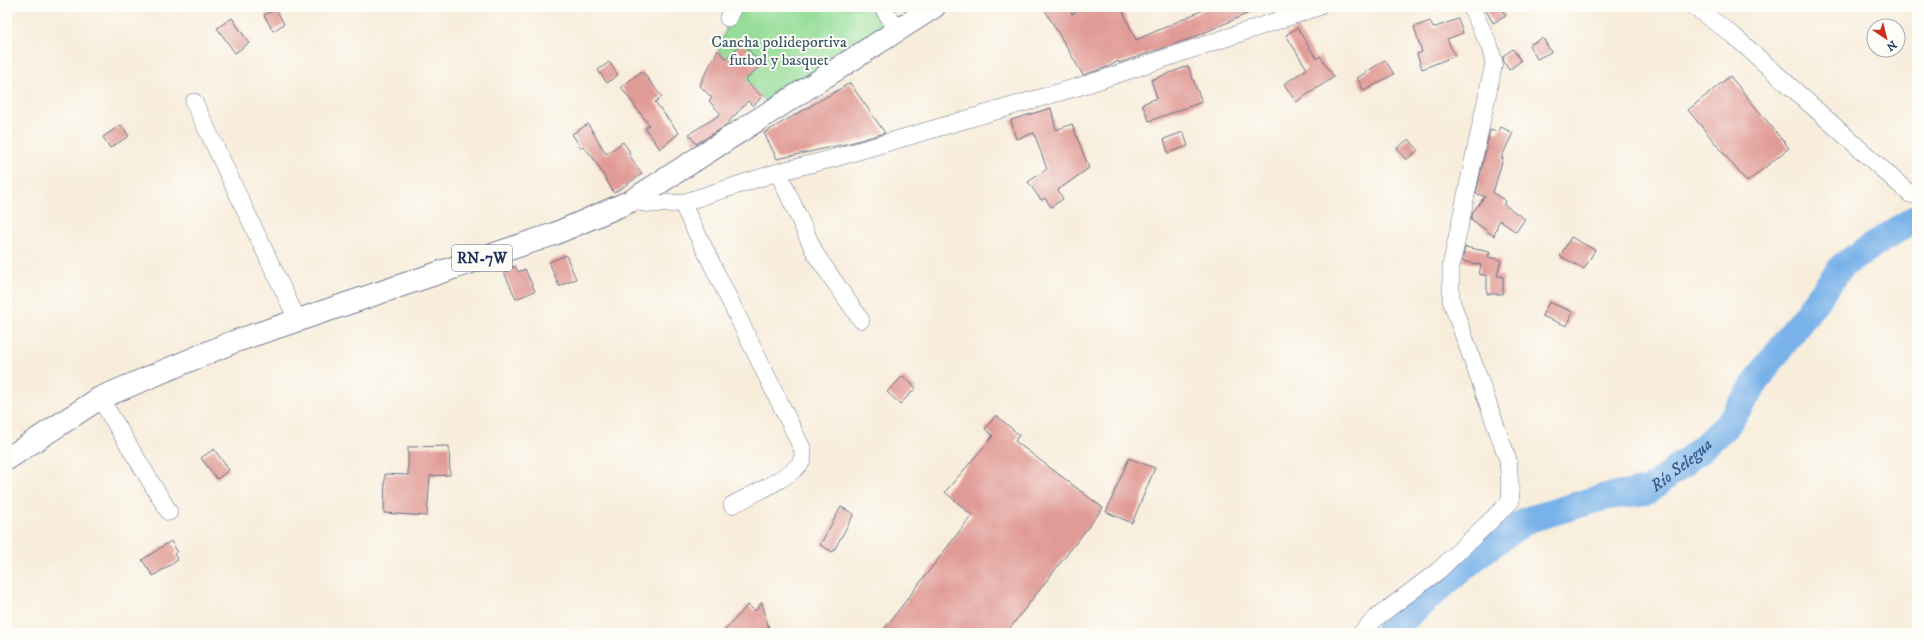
<svg xmlns="http://www.w3.org/2000/svg" width="1924" height="640" font-family="'IM FELL DW Pica',serif">
  <style>
    .green { fill: #95dd98; stroke: #58867b }
    .lines { fill: none; stroke-linecap: round; stroke-linejoin: round }
    .river { stroke: #79b2e9; stroke-width: 27 }
    .building { fill: #e19b96 }
    .street-casing { stroke: #68728a; stroke-width: 18 }
    .primary-casing { stroke: #68728a; stroke-width: 24 }
    .street { stroke: #fff; stroke-width: 17 }
    .primary { stroke: #fff; stroke-width: 22 }
    .labels { text-anchor: middle; stroke-width: 4; stroke-linejoin: round; paint-order: stroke }
    .shield { fill: #fdfcf7; stroke: #5f6c8c; stroke-width: 1 }
    .shield-label { font-size: 15px; font-weight: bold; fill: #1b2f5e }
    .park-label { font-size: 16px; fill: #3a5a6c; stroke: #fdfcf7 }
    .water-label { font-size: 17px; font-style: italic; fill: #375688; stroke: #fdfcf7 }
  </style>
  <rect width="100%" height="100%" fill="#fdfcf7"/>
  <filter id="ink" filterUnits="userSpaceOnUse"><feTurbulence type="fractalNoise" baseFrequency=".025" numOctaves="2"/><feDisplacementMap in="SourceGraphic" scale="8" xChannelSelector="R" yChannelSelector="G"/><feConvolveMatrix kernelMatrix="1 2 1 2 8 2 1 2 1" color-interpolation-filters="sRGB"/></filter>
  <filter id="wash" filterUnits="userSpaceOnUse"><feTurbulence type="fractalNoise" baseFrequency=".012" numOctaves="4" result="noise"/><feDisplacementMap in="SourceGraphic" scale="16" xChannelSelector="R" yChannelSelector="G"/><feGaussianBlur stdDeviation="0.9" result="paint"/><feColorMatrix in="noise" values="0 0 0 0 0 0 0 0 0 0 0 0 0 0 0 0 0 1.4 0 .05"/><feComposite in="paint" operator="in"/></filter>
  <g filter="url(#wash)">
    <rect width="100%" height="100%" fill="#f8eddb"/>
    <path class="green" d="M737 7H878L892 28 771 107 717 48Z"/>
    <g class="lines">
      <path class="river" id="s1" d="M1387 633 1482 552 1527 520 1604 497 1648 491 1694 455 1727 425 1767 366 1843 265 1917 217"/>
    </g>
    <g id="blocks">
      <path class="building" d="M1043 7H1067L1072 14 1083 7H1121L1136 40 1210 7H1263L1192 38 1119 63 1118 61 1108 67 1083 75Z
        M1484 7H1501L1506 16 1493 23Z
        M276 9 284 24 273 31 264 15Z
        M232 18 249 43 235 53 217 28Z
        M1458 19 1463 33 1447 39 1455 56 1422 69 1417 54 1422 52 1414 27 1430 21 1433 28Z
        M1297 28 1317 59 1320 56 1334 77 1296 102 1284 84 1307 69 1286 35Z
        M1543 38 1551 52 1537 59 1529 45Z
        M742 43 762 64 745 80 762 97 753 106 748 101 724 127 696 144 689 134 721 114 709 101 712 98 700 86 703 78 718 50 726 59Z
        M1513 49 1521 61 1509 70 1504 62 1503 56Z
        M1385 60 1394 74 1364 91 1357 78Z
        M609 62 618 75 607 83 598 70Z
        M1188 66 1202 102 1149 121 1142 104 1157 98 1151 80Z
        M642 71 662 97 655 102 679 133 660 149 645 128 649 125 621 87Z
        M1730 76 1789 148 1747 182 1688 110Z
        M850 83 885 133 850 143 777 159 764 133Z
        M1051 108 1056 130 1072 124 1089 168 1058 190 1063 199 1051 207 1045 198 1041 200 1028 182 1047 169 1034 133 1016 139 1011 120Z
        M588 124 606 154 623 142 630 152 628 153 642 174 614 193 594 159 583 146 581 148 572 134Z
        M121 125 129 136 110 148 103 137Z
        M1501 127 1513 133 1501 158H1503L1493 193 1506 201 1503 204 1525 219 1516 232 1499 220 1494 236 1471 219 1473 212 1485 196 1476 194 1490 130 1498 132Z
        M1183 132 1188 146 1168 153 1164 139Z
        M1409 139 1418 150 1406 160 1397 148Z
        M1571 237 1595 250 1584 269 1560 256Z
        M1465 247 1490 252 1488 257 1501 260 1497 276H1503V294H1487V276L1479 274 1481 265 1462 261Z
        M566 255 576 279 559 286 549 262Z
        M515 266 518 272 525 269 535 291 516 299 504 272Z
        M1549 302 1573 312 1567 326 1542 316Z
        M903 376 916 388 900 404 887 392Z
        M996 415 1019 435 1015 441 1103 508 1006 633H881L972 515 945 492 993 436 985 429Z
        M449 446 450 475 430 476 427 516 384 513 385 474 408 475V447Z
        M214 449 229 470 217 479 201 458Z
        M1129 458 1155 468 1132 523 1106 512Z
        M841 507 854 514 833 552 820 545Z
        M171 541 177 551 174 554 178 560 153 576 142 560Z
        M762 602 770 633H722L748 605 755 611Z"/>
    </g>
  </g>
  <g filter="url(#ink)">
    <use href="#blocks" fill-opacity="0" stroke="#68728a" stroke-width="1"/>
    <g class="lines">
      <defs>
        <path id="street" d="M882 7 898 30
          M1694 7 1733 35 1910 194 1917 195
          M728 18 733 7
          M194 102 297 319
          M778 172 816 255 861 320
          M631 201 653 204 682 203 778 172 831 159 1091 83 1318 7
          M682 203 803 450C803 453 803 457 802 460 796 475 747 497 732 505
          M100 398 169 512
          M1361 633 1376 618 1438 571 1511 501 1508 460 1451 300V266L1494 63 1490 47 1471 7"/>
        <path id="primary" d="M7 459 100 398 233 342 554 234 631 201 934 7"/>
      </defs>
      <use href="#street" class="street-casing"/>
      <use href="#primary" class="primary-casing"/>
      <use href="#street" class="street"/>
      <use href="#primary" class="primary"/>
    </g>
  </g>
  <g class="labels">
    <rect class="shield" x="452" y="245" width="60" height="26" rx="3"/>
    <g class="shield-label">
      <text x="482" y="263">RN-7W</text>
    </g>
    <g class="park-label">
      <text x="779" y="47">Cancha polideportiva<tspan x="779" dy="18">futbol y basquet</tspan></text>
    </g>
    <g class="water-label">
      <text dy="6" stroke="none"><textPath href="#s1" startOffset="347">Río Selegua</textPath></text>
    </g>
  </g>
  <rect width="1924" height="640" fill="none" stroke="#fdfcf7" stroke-width="24"/>
  <g transform="translate(1886 38) rotate(145)"><circle r="19" fill="#fdfcf7" stroke="#a3aaba"/>
  <path d="M0-3L7 15L0 10L-7 15Z" fill="#c8321e"/>
  <text y="-6" font-size="11" font-weight="bold" text-anchor="middle" fill="#1b2f5e">N</text>
  </g>
</svg>
